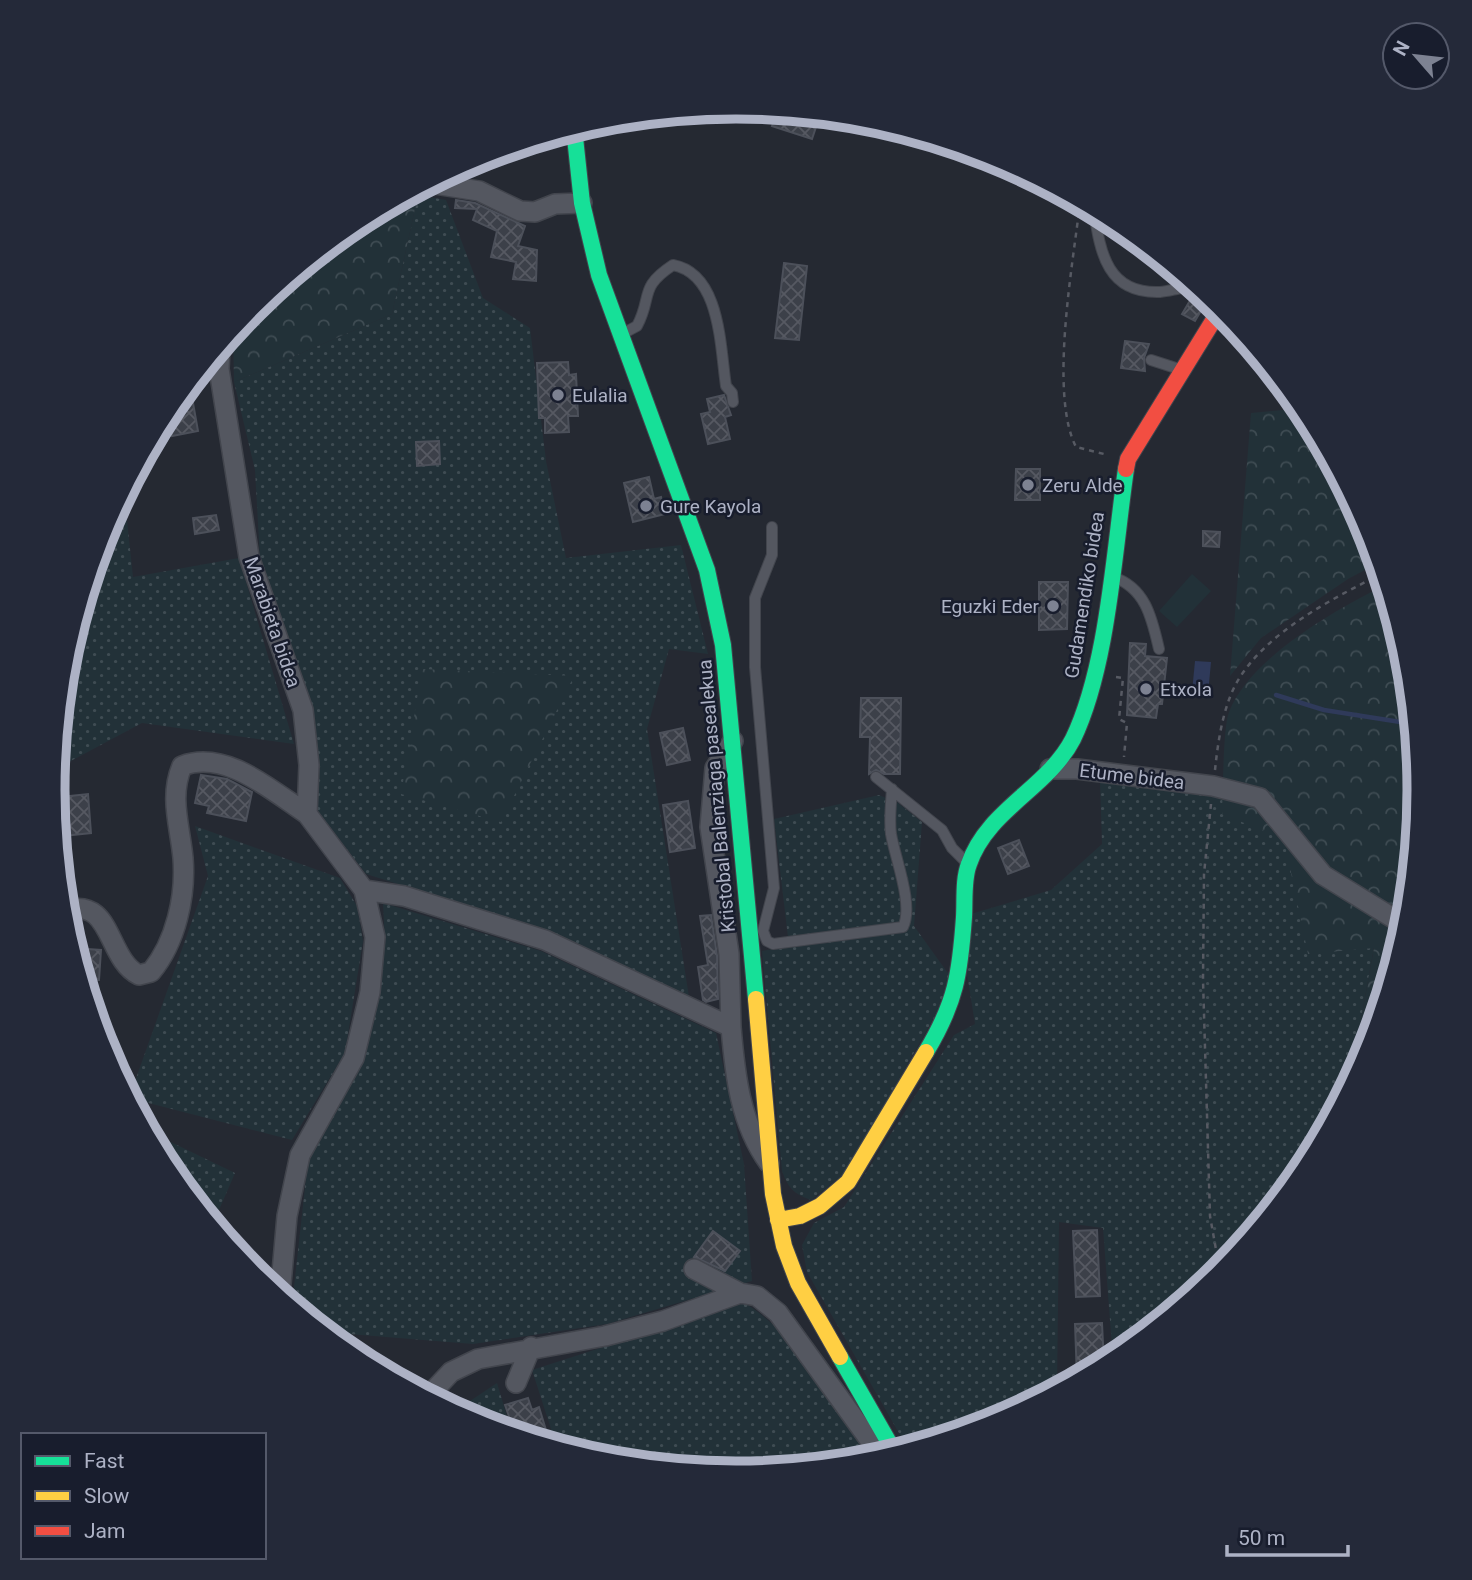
<svg xmlns="http://www.w3.org/2000/svg" width="1472" height="1580" font-family="Roboto,sans-serif">
  <style>
    .green { fill: url(#green-dots) }
    .forest { fill: url(#forest-crowns) }
    .pitch { fill: #223138 }
    .water { fill: #2f3a5a }
    .lines { fill: none; stroke-linecap: round; stroke-linejoin: round }
    .stream { stroke: #2f3a5a; stroke-width: 4.5 }
    .building { fill: url(#building-cross-hatch); stroke: #4c505a; stroke-width: 2 }
    .lane-casing { stroke: #42454d; stroke-width: 12 }
    .street-casing { stroke: #42454d; stroke-width: 22 }
    .fast-casing { stroke: #42454d; stroke-width: 18 }
    .slow-casing { stroke: #42454d; stroke-width: 18 }
    .jam-casing { stroke: #42454d; stroke-width: 18 }
    .path { stroke: #575a63; stroke-width: 2.5; stroke-dasharray: 5 5; stroke-linecap: butt }
    .lane { stroke: #545760; stroke-width: 10 }
    .street { stroke: #545760; stroke-width: 19 }
    .fast { stroke: #16e098; stroke-width: 16 }
    .slow { stroke: #ffcf43; stroke-width: 16 }
    .jam { stroke: #f24e42; stroke-width: 16 }
    .poi-dot { fill: #7d8292; stroke: #181d2d; stroke-width: 2.5 }
    .labels { text-anchor: middle; stroke-width: 5; stroke-linejoin: round; paint-order: stroke }
    .poi-label { font-size: 19px; fill: #adb2c5; stroke: #181d2d; text-anchor: start }
    .street-label { font-size: 19px; fill: #adb2c5; stroke: #181d2d }
    .rim { fill: none; stroke: #adb2c5; stroke-width: 9 }
  </style>
  <defs>
    <pattern id="green-dots" width="8" height="8" patternUnits="userSpaceOnUse" patternTransform="scale(1.75)"><rect width="8" height="8" fill="#223138"/><path d="M2 2h.1M6 6h.1" fill="none" stroke="#3f4c53" stroke-width="1.8" stroke-linecap="round"/></pattern>
    <pattern id="forest-crowns" width="20" height="18" patternUnits="userSpaceOnUse" patternTransform="scale(1.75)"><rect width="20" height="18" fill="#223138"/><path d="M2 6a3 3 0 1 1 6 0M12 15a3 3 0 1 1 6 0" fill="none" stroke="#3f4c53"/></pattern>
    <pattern id="building-cross-hatch" width="8" height="8" patternUnits="userSpaceOnUse" patternTransform="scale(1.75)"><rect width="8" height="8" fill="#3c4049"/><path d="M0 0l8 8M0 8l8-8" fill="none" stroke="#565962"/></pattern>
  </defs>
  <rect width="100%" height="100%" fill="#252932"/>
  <path class="green" d="M418 195 446 200 483 298 530 328 546 461 566 558 681 545 708 654 669 649 647 729 689 997 554 933 366 874 317 810 312 712 260 559 255 470 234 382 392 314Z
    M124 492 133 577 239 558 294 744 142 723 54 770 66 656 105 528Z
    M1100 782 1223 798 1284 839 1374 947 1350 1081 1301 1162 1296 1180 1219 1274 1113 1360 1103 1228 1059 1222 1057 1390 997 1422 908 1449 807 1272 802 1245 814 1223 844 1207 954 1035 975 1024 967 974 971 914 1051 890 1102 844Z
    M879 795 898 803 922 822 914 926 950 976 946 997 845 1173 811 1200C794 1194 788 1188 782 1171L762 951 789 946 774 819Z
    M195 826 340 878 357 906 363 941 345 1053 292 1140 129 1098 208 876Z
    M383 903 541 951 716 1033 744 1164 752 1281 607 1324 473 1344 324 1332 292 1305 308 1160 362 1061 385 943Z
    M146 1130 235 1173 213 1224 167 1169Z
    M743 1302C801 1337 836 1404 874 1459L736 1473 602 1460 528 1438 551 1429 532 1370Z
    M497 1383 512 1433 474 1421 455 1411Z"/>
  <path class="forest" d="M410 193 418 195 392 314 234 382 233 331C280 274 345 228 410 193Z
    M1303 408 1368 529 1378 563 1348 579 1261 638 1230 676 1251 413Z
    M1385 585 1406 657 1419 790 1406 924 1367 1052 1296 1180 1301 1162 1350 1081 1374 948 1308 954 1284 839 1222 814C1223 793 1223 728 1229 712 1250 658 1335 610 1385 585Z
    M422 669 574 676 501 822 401 794Z"/>
  <path class="pitch" d="M1192 574 1211 591 1177 627 1159 611Z"/>
  <path class="water" d="M1195 661 1211 662 1208 694 1192 692Z"/>
  <g class="lines">
    <path class="stream" d="M1276 695 1324 710 1413 724"/>
  </g>
  <path class="building" d="M777 111 819 118 812 139 772 126Z
    M456 200 475 203 525 226 518 246 537 250 536 281 513 279 516 262 491 257 497 231 473 220 477 209 455 208Z
    M784 263 807 266 799 340 775 338Z
    M1192 297 1205 304 1195 321 1182 314Z
    M1125 341 1149 344 1144 358 1145 371 1121 368Z
    M568 362 569 375 576 374 578 416H568L569 432 545 433V418H539L537 363Z
    M724 395 731 415 725 417 730 439 708 444 701 414 710 412 707 399Z
    M193 403 198 431 172 436 168 410 171 407Z
    M439 441 440 464 417 466 416 442Z
    M1016 469H1040V500H1015Z
    M649 477 654 499 661 497 665 514 633 522 624 483Z
    M216 515 219 530 195 534 193 518Z
    M1203 531 1220 532 1219 547 1203 546Z
    M1039 582H1068L1067 629 1039 630Z
    M1130 643 1146 644 1145 656 1167 658 1162 704H1158L1156 718 1127 715Z
    M861 698H901L900 774H884L876 770 869 774 870 737H860Z
    M683 728 690 760 667 765 660 733Z
    M201 775 227 779 252 792 246 821 207 813 209 806 195 803Z
    M88 794 91 833 64 836 61 797Z
    M688 801 695 848 670 852 663 805Z
    M1019 840 1029 866 1008 874 998 848Z
    M711 915 717 955 718 999 706 1002 703 1000 698 967 708 965 700 916Z
    M73 948 101 950 99 980 83 979Z
    M1097 1230 1100 1296 1076 1297 1073 1231Z
    M713 1231 740 1251 725 1271 694 1257Z
    M1102 1323 1104 1365 1077 1379 1075 1324Z
    M528 1398 532 1410 539 1407 546 1430 525 1437 515 1434 505 1405Z"/>
  <g class="lines">
    <defs>
      <path id="lane" d="M1094 210C1100 254 1108 294 1160 292 1174 291 1183 285 1197 289
        M624 333 637 326C653 296 638 288 673 265 721 274 720 347 726 386L732 393 733 402
        M1151 360 1182 370
        M772 527V555L755 598V667L774 888 763 931 767 941 773 944 903 927C914 905 895 858 891 834 889 820 891 804 892 789
        M1113 577C1146 588 1152 619 1159 649
        M876 777 942 830 952 848 966 862"/>
      <path id="street" d="M428 183 479 191 520 211 535 212 555 204 582 203
        M220 347 219 369 249 557 303 710 309 765 307 814 364 890 375 937 370 992 354 1058 300 1155 287 1216 280 1295
        M1050 769H1077L1213 786 1260 798 1323 875 1406 926
        M364 890 404 896 545 940 731 1027 729 954 710 827 715 768 733 741
        M64 911C113 895 106 959 139 975L151 972C176 942 186 896 183 858 180 826 169 797 182 766 226 749 272 791 307 814
        M731 1027C735 1075 740 1123 769 1163
        M694 1269 740 1293
        M516 1383 531 1347
        M430 1398 436 1388 451 1372 478 1359 605 1336 663 1321 740 1293 757 1296 778 1313 882 1457"/>
      <path id="fast" d="M574 128 582 203 599 275 707 570 723 645 756 999
        M926 1052C956 1002 960 974 964 917 965 900 963 879 969 864 987 810 1048 788 1073 739 1108 666 1114 551 1126 469
        M840 1357 895 1453"/>
      <path id="slow" d="M756 999 773 1194 784 1246 798 1283 840 1357
        M778 1220 800 1216 820 1206 848 1182 926 1052"/>
      <path id="jam" d="M1126 469 1128 459 1221 308"/>
    </defs>
    <use href="#lane" class="lane-casing"/>
    <use href="#street" class="street-casing"/>
    <use href="#fast" class="fast-casing"/>
    <use href="#slow" class="slow-casing"/>
    <use href="#jam" class="jam-casing"/>
    <path class="path" d="M1080 203C1073 264 1049 394 1076 447L1108 455
      M1152 252V262L1171 267
      M1116 677 1123 678 1119 719 1127 723 1124 757
      M1215 770C1218 741 1223 707 1237 682 1266 632 1332 599 1381 574
      M1211 804 1204 874 1203 980 1210 1216 1220 1272"/>
    <use href="#lane" class="lane"/>
    <use href="#street" class="street"/>
    <use href="#fast" class="fast"/>
    <use href="#slow" class="slow"/>
    <use href="#jam" class="jam"/>
  </g>
  <g class="poi-dot">
    <circle cx="558" cy="395" r="7"/>
    <circle cx="1028" cy="485" r="7"/>
    <circle cx="646" cy="506" r="7"/>
    <circle cx="1053" cy="606" r="7"/>
    <circle cx="1146" cy="689" r="7"/>
  </g>
  <g class="labels">
    <g class="poi-label">
      <text x="572" y="402">Eulalia</text>
      <text x="1042" y="492">Zeru Alde</text>
      <text x="660" y="513">Gure Kayola</text>
      <text x="1039" y="613" text-anchor="end">Eguzki Eder</text>
      <text x="1160" y="696">Etxola</text>
    </g>
    <g class="street-label">
      <text transform="translate(1084 595) rotate(-81)" y="7">Gudamendiko bidea</text>
      <text transform="translate(273 622) rotate(71)" y="7">Marabieta bidea</text>
      <text transform="translate(1132 776) rotate(7)" y="7">Etume bidea</text>
      <text transform="translate(716 796) rotate(-95)" y="7">Kristobal Balenziaga pasealekua</text>
    </g>
  </g>
  <path d="M0 0H1472V1580H0ZM65 790a671 671 0 1 1 1342 0a671 671 0 1 1-1342 0Z" fill="#242939" fill-rule="evenodd"/>
  <path class="rim" d="M65 790a671 671 0 1 1 1342 0a671 671 0 1 1-1342 0Z"/>
  <rect x="21" y="1433" width="245" height="126" fill="#181d2d" stroke="#54596a" stroke-width="2"/>
  <rect x="35" y="1456" width="35" height="10" fill="#16e098" stroke="#54596a" stroke-width="2"/>
  <text x="84" y="1468" font-size="21" fill="#adb2c5">Fast</text>
  <rect x="35" y="1491" width="35" height="10" fill="#ffcf43" stroke="#54596a" stroke-width="2"/>
  <text x="84" y="1503" font-size="21" fill="#adb2c5">Slow</text>
  <rect x="35" y="1526" width="35" height="10" fill="#f24e42" stroke="#54596a" stroke-width="2"/>
  <text x="84" y="1538" font-size="21" fill="#adb2c5">Jam</text>
  <g transform="translate(1416 56) rotate(298)"><circle r="33" fill="#181d2d" stroke="#54596a" stroke-width="2"/>
  <path d="M0-5L12 26L0 18L-12 26Z" fill="#7d8292"/>
  <text y="-10" font-size="19" font-weight="bold" text-anchor="middle" fill="#adb2c5">N</text>
  </g>
  <path d="M1227 1545v10h121v-10" fill="none" stroke="#adb2c5" stroke-width="3.5"/>
  <text x="1238" y="1545" font-size="21" fill="#adb2c5" stroke="#181d2d" stroke-width="5" paint-order="stroke">50 m</text>
</svg>
